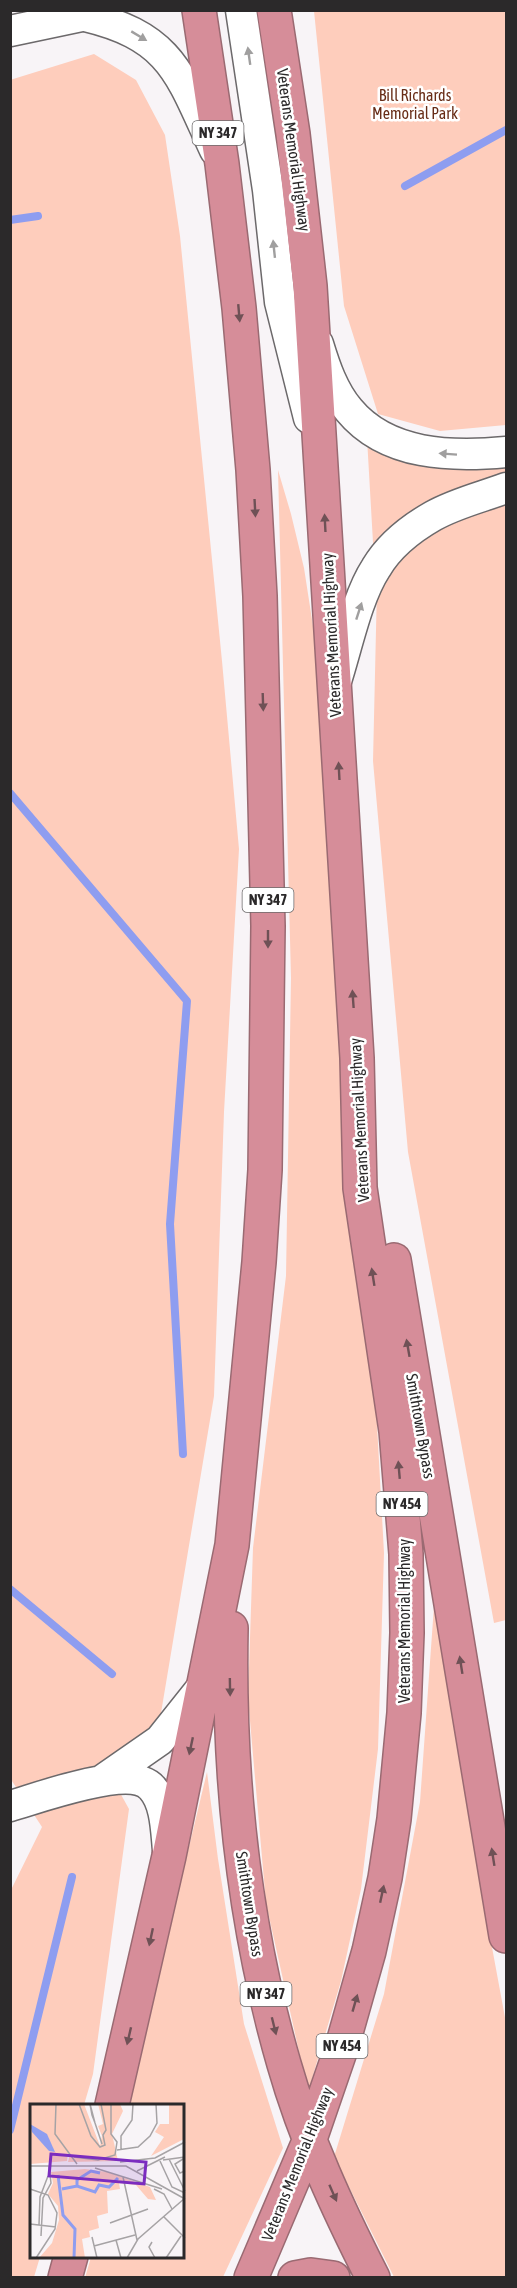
<svg xmlns="http://www.w3.org/2000/svg" width="517" height="2288" font-family="'Asap Condensed',sans-serif">
  <style>
    .green { fill: #fecdbc }
    .lines { fill: none; stroke-linecap: round; stroke-linejoin: round }
    .stream { stroke: #8e9df0; stroke-width: 8 }
    .minor-casing { stroke: #6c696b; stroke-width: 33 }
    .highway-casing { stroke: #9a6a72; stroke-width: 36 }
    .minor { stroke: #fff; stroke-width: 30 }
    .highway { stroke: #d68d99; stroke-width: 33 }
    .oneway { fill: #a09f9f }
    .oneway2 { fill: #6f5156 }
    .labels { text-anchor: middle; stroke-width: 5; stroke-linejoin: round; paint-order: stroke }
    .shield { fill: #fff; stroke: #6b696a; stroke-width: 1.5 }
    .shield-label { font-size: 15px; font-weight: bold; fill: #2b292a }
    .park-label { font-size: 16px; fill: #682d17; stroke: #fff }
    .street-label { font-size: 16px; fill: #2b292a; stroke: #fff }
    .inset-river { fill: none; stroke: #8e9df0; stroke-width: 3 }
    .inset-road { fill: none; stroke: #a6a3a5; stroke-width: 1.5 }
    .view { fill: #7b2cbf; fill-opacity: 0.15; stroke: #7b2cbf; stroke-width: 3 }
    .inset-edge { fill: none; stroke: #2b292a; stroke-width: 3 }
  </style>
  <rect width="100%" height="100%" fill="#f8f4f7"/>
  <path class="green" d="M314 11H506V425L440 431 378 414 344 306Z
    M94 54 136 80 165 135 180 236 222 661 239 849 224 1112 214 1396 159 1725 108 1771 129 1809 93 2074 84 2105H32V2256L40 2257 34 2277H11L10 1892 42 1827 10 1778V80Z
    M367 438 506 459V479L374 560Z
    M278 470 291 514 304 568 315 639 342 1015 375 1388 384 1553 378 1749 361 1889 341 1981 308 2092 266 1903 248 1698 253 1548 286 1276 291 978Z
    M506 491V1620L494 1623 408 1152 373 761 377 586 412 540Z
    M434 1606 445 1650 484 1904 506 2023V2277H394L334 2157 384 1994 420 1802Z
    M207 1772 218 1859 244 2024 283 2148 223 2277 85 2278 91 2257 183 2256V2105H127Z"/>
  <g class="lines">
    <path class="stream" d="M405 186 506 130
      M10 220 38 216
      M10 793 187 1001 170 1224 183 1454
      M10 1589 112 1674
      M10 2130 72 1877"/>
    <defs>
      <path id="minor" d="M241 10 268 190 280 302 309 418
        M85 16C173 37 180 75 215 150
        M10 31 105 11
        M318 344C325 367 333 391 349 410 387 456 452 457 506 452
        M336 681C347 647 357 597 376 568 389 546 412 528 433 516 456 503 482 497 506 488
        M101 1781 160 1740 203 1686
        M10 1806C39 1798 131 1763 152 1788 166 1803 166 1831 168 1850"/>
      <path id="highway" d="M394 1260 506 1936
        M231 1628C228 1775 243 1922 284 2064 305 2138 338 2209 373 2278
        M112 2105 169 1856 232 1545 259 1262 265 1170 268 926 260 596 253 470 239 308 222 164 199 10
        M65 2278 71 2256
        M251 2278 310 2139 343 2043 369 1951 385 1878 394 1819 404 1713 407 1633 406 1554 396 1431 360 1188 357 1058 310 286 293 134 274 10
        M295 2278 311 2275 333 2278"/>
    </defs>
    <use href="#minor" class="minor-casing"/>
    <use href="#highway" class="highway-casing"/>
    <use href="#minor" class="minor"/>
    <use href="#highway" class="highway"/>
  </g>
  <defs><path id="oneway-solid" d="M-6-.8H1V-3.2L6.5 0L1 3.2V.8H-6Z" transform="scale(1.5)"/></defs>
  <g class="oneway">
    <use href="#oneway-solid" transform="translate(139 36) rotate(31)"/>
    <use href="#oneway-solid" transform="translate(249 56) rotate(-98)"/>
    <use href="#oneway-solid" transform="translate(274 249) rotate(-96)"/>
    <use href="#oneway-solid" transform="translate(448 454) rotate(-176)"/>
    <use href="#oneway-solid" transform="translate(359 611) rotate(-72)"/>
  </g>
  <g class="oneway2">
    <use href="#oneway-solid" transform="translate(239 313) rotate(85)"/>
    <use href="#oneway-solid" transform="translate(255 508) rotate(87)"/>
    <use href="#oneway-solid" transform="translate(325 523) rotate(-93)"/>
    <use href="#oneway-solid" transform="translate(263 702) rotate(88)"/>
    <use href="#oneway-solid" transform="translate(339 771) rotate(-93)"/>
    <use href="#oneway-solid" transform="translate(268 939) rotate(90)"/>
    <use href="#oneway-solid" transform="translate(353 999) rotate(-94)"/>
    <use href="#oneway-solid" transform="translate(373 1277) rotate(-99)"/>
    <use href="#oneway-solid" transform="translate(408 1348) rotate(-100)"/>
    <use href="#oneway-solid" transform="translate(399 1470) rotate(-95)"/>
    <use href="#oneway-solid" transform="translate(461 1665) rotate(-99)"/>
    <use href="#oneway-solid" transform="translate(230 1687) rotate(89)"/>
    <use href="#oneway-solid" transform="translate(191 1746) rotate(102)"/>
    <use href="#oneway-solid" transform="translate(493 1857) rotate(-99)"/>
    <use href="#oneway-solid" transform="translate(382 1894) rotate(-78)"/>
    <use href="#oneway-solid" transform="translate(151 1937) rotate(102)"/>
    <use href="#oneway-solid" transform="translate(355 2003) rotate(-74)"/>
    <use href="#oneway-solid" transform="translate(274 2026) rotate(76)"/>
    <use href="#oneway-solid" transform="translate(129 2036) rotate(103)"/>
    <use href="#oneway-solid" transform="translate(333 2193) rotate(66)"/>
  </g>
  <g class="labels">
    <g class="shield">
      <rect x="192.5" y="121" width="51" height="24" rx="4.5"/>
      <rect x="242.5" y="888" width="51" height="24" rx="4.5"/>
      <rect x="376.5" y="1492" width="51" height="24" rx="4.5"/>
      <rect x="240.5" y="1982" width="51" height="24" rx="4.5"/>
      <rect x="316.5" y="2034" width="51" height="24" rx="4.5"/>
    </g>
    <g class="shield-label">
      <text x="218" y="138">NY 347</text>
      <text x="268" y="905">NY 347</text>
      <text x="402" y="1509">NY 454</text>
      <text x="266" y="1999">NY 347</text>
      <text x="342" y="2051">NY 454</text>
    </g>
    <g class="park-label">
      <text x="415" y="101">Bill Richards<tspan x="415" dy="18">Memorial Park</tspan></text>
    </g>
    <g class="street-label">
      <text transform="translate(294 150) rotate(82)" y="6">Veterans Memorial Highway</text>
      <text transform="translate(331 635) rotate(-93)" y="6">Veterans Memorial Highway</text>
      <text transform="translate(359 1120) rotate(-93)" y="6">Veterans Memorial Highway</text>
      <text transform="translate(421 1426) rotate(80)" y="6">Smithtown Bypass</text>
      <text transform="translate(404 1621) rotate(-90)" y="6">Veterans Memorial Highway</text>
      <text transform="translate(250 1904) rotate(81)" y="6">Smithtown Bypass</text>
      <text transform="translate(297 2164) rotate(-68)" y="6">Veterans Memorial Highway</text>
    </g>
  </g>
  <g transform="translate(30 2104)">
    <rect width="154" height="154" fill="#f8f4f7"/>
    <path d="M0 0H54L70 42 72 32 68 22 73 20 68 0H90L93 7 82 30 88 57 38 58 40 50 38 49 37 57 0 60ZM139 0H154V35L121 52 134 33 125 28 130 20H139ZM55 65 77 68 120 83 126 96 118 95 106 81 89 79 90 85 77 87 78 109 67 112 69 124 59 127 60 133 52 135 55 154H9L22 139 29 116 28 102 18 90 23 79 21 68Z" fill="#fecdbc"/>
    <path d="M0 20 17 30 25 48 19 47 2 28Z" fill="#8e9df0"/>
    <path class="inset-river" d="M28 71 33 111 45 125 44 154M47 81V76L61 67 70 69M32 85 47 82 65 88 69 81 79 83 88 74"/>
    <path class="inset-road" d="M26 0 25 30 47 60M49 0 61 32 70 43 75 41 73 31 76 26 71 0M60 0 62 11 65 19 60 0M65 19 72 40M87 46 108 43 120 32 127 19 126 0M91 46V32L102 16 103 0M44 53 68 56 85 51 87 38 81 30V0M139 55 155 87M153 55 145 60 150 69 155 67M133 56 155 53M130 57 142 83 155 89M90 58 125 54 155 38M0 62H96L155 95M65 64 132 85M107 67 135 53M93 73 107 136M0 85 18 91 27 109 25 125 6 154M124 85 134 90 142 105M134 113 155 134M80 119 118 105M0 120 26 123M9 121 10 93 18 72M11 132 13 94 21 79 19 62M62 133 67 154M86 136 91 154M122 138 119 143 125 154M64 142 105 131M97 154 108 135 155 94M136 154 151 132"/>
    <path class="view" d="M21 50 116 58 114 80 19 72Z"/>
    <rect width="154" height="154" class="inset-edge"/>
  </g>
  <rect width="517" height="2288" fill="none" stroke="#2b292a" stroke-width="24"/>
</svg>
